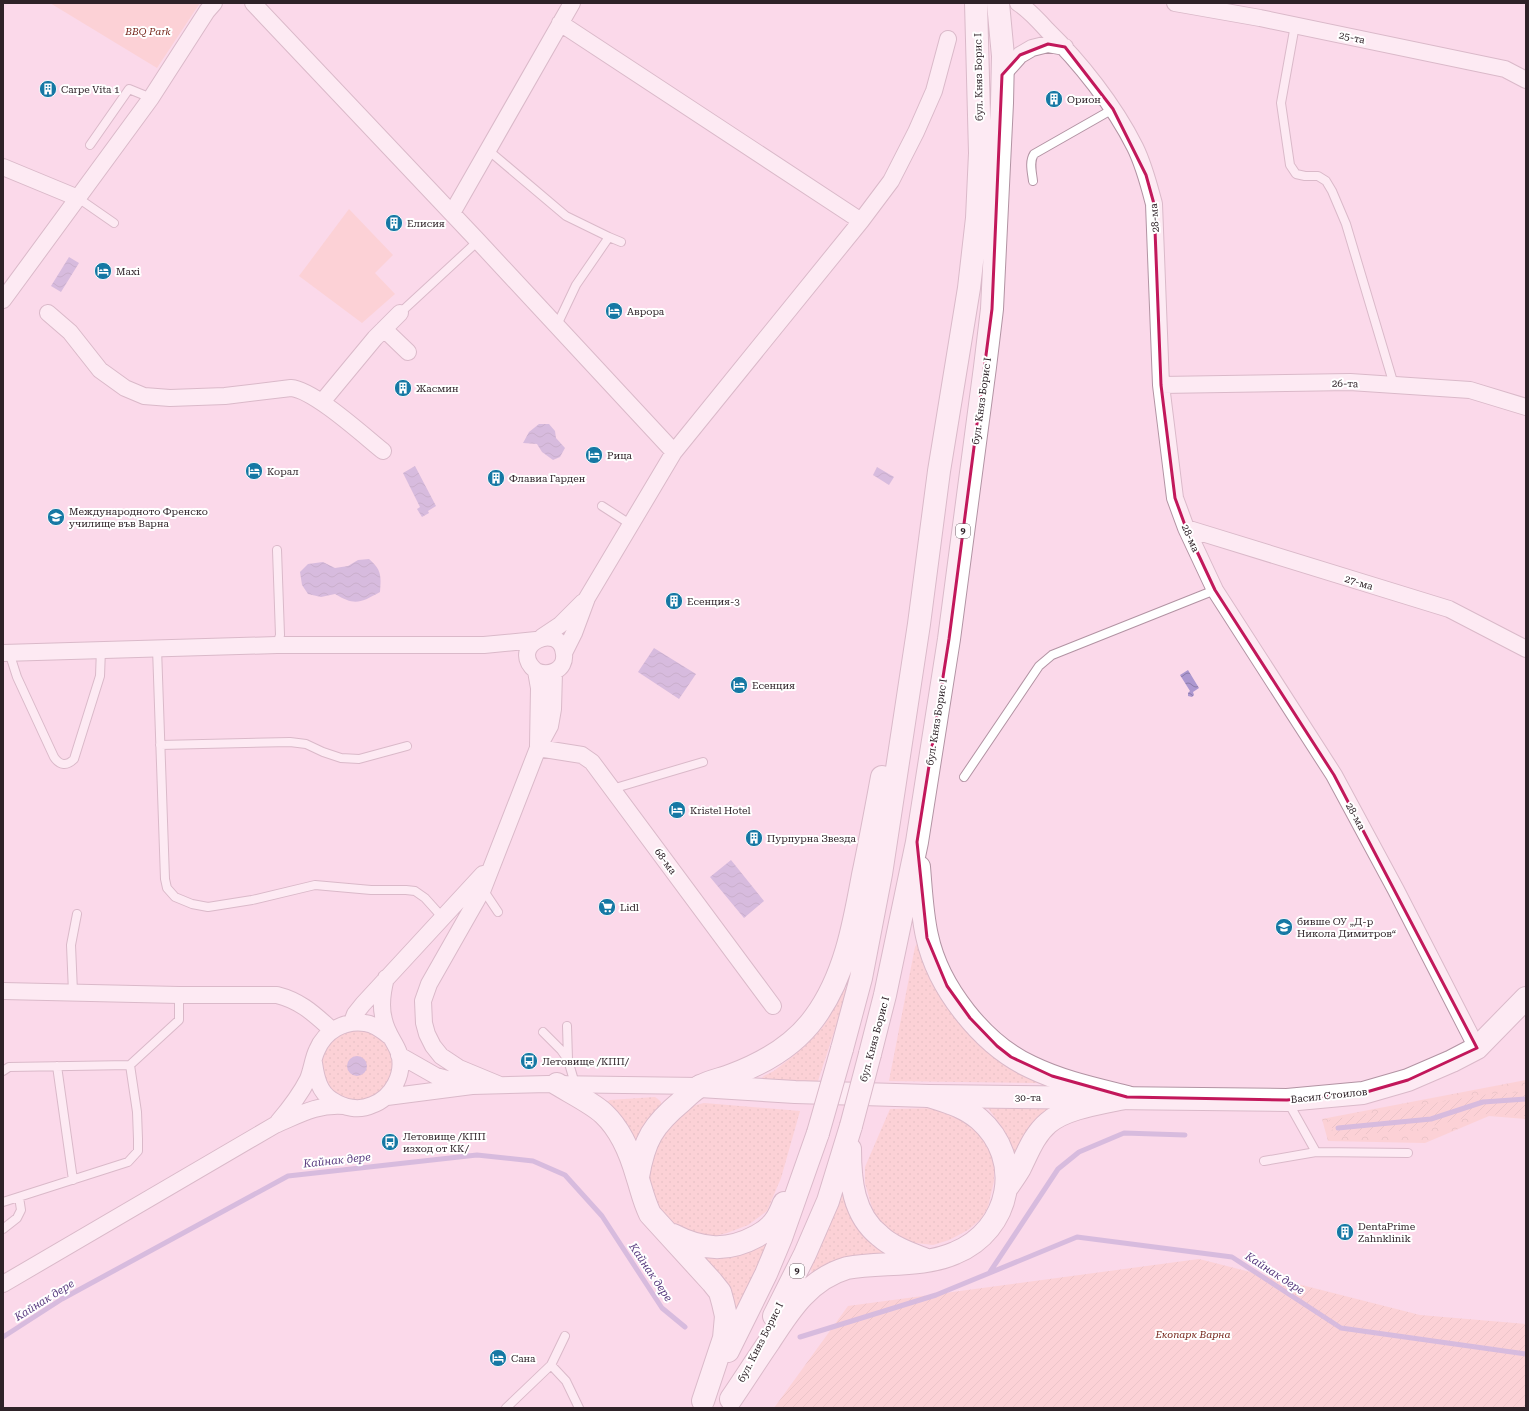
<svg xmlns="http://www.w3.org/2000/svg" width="1529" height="1411" font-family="'Roboto Serif',serif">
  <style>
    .grass { fill: url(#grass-dots) }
    .forest { fill: url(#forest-crowns) }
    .park { fill: #fcc8be }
    .garden { fill: url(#garden-furrows) }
    .water { fill: url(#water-waves) }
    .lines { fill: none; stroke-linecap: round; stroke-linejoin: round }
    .stream { stroke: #ac97d0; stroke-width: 5 }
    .lane-casing { stroke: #b293a3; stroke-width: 10 }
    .street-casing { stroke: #b293a3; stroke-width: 18 }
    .secondary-casing { stroke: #b293a3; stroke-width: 24 }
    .highway-casing { stroke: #b293a3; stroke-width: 24 }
    .lane { stroke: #fff; stroke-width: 8 }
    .street { stroke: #fff; stroke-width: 16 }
    .secondary { stroke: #fff; stroke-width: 22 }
    .highway { stroke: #fff; stroke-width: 22 }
    .highway-bridge-casing { stroke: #b293a3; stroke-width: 24; stroke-linecap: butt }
    .highway-bridge { stroke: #fff; stroke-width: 22 }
    .marked { fill: none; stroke: #c2185b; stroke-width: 3; stroke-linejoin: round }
    .labels { text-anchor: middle; stroke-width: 4; stroke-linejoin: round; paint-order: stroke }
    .shield { fill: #fff; stroke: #6d6468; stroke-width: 1 }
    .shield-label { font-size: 9px; font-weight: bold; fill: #2e2228 }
    .park-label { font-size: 10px; font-style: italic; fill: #76261b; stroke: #fff }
    .street-label { font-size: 10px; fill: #2e2228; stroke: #fff }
    .poi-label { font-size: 10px; fill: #2e2228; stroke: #fff; text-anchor: start }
    .water-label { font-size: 11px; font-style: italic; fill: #57397e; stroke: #fff }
  </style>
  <defs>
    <pattern id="grass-dots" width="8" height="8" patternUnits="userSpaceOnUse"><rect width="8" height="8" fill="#fcc8be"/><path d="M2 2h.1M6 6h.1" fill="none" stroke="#d8aca3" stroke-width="1.8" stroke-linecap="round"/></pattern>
    <pattern id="forest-crowns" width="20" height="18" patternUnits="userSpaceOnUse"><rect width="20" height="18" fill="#fcc8be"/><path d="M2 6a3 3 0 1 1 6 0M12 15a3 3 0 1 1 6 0" fill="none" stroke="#d8aca3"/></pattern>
    <pattern id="garden-furrows" width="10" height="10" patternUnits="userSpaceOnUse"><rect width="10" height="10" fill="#fcc8be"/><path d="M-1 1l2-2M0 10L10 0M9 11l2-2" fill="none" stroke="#d8aca3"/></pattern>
    <pattern id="water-waves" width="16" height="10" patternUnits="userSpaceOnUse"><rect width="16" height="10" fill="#ac97d0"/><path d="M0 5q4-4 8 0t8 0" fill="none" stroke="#8c7ba9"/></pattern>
  </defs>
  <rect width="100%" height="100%" fill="#fbd9ea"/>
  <path class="grass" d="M918 942 931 966 1038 1082 1036 1083 889 1081 915 947Z
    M850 983 816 1087 760 1080C764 1074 770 1074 775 1070 791 1058 808 1045 821 1029 833 1015 838 996 850 983Z
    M365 1023 399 1055 381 1101 331 1100 317 1051 323 1039Z
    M655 1097 659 1100 661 1102V1106L634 1141 606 1102 610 1100Z
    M704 1103 800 1111 781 1178 767 1211 748 1225 727 1233 710 1237 685 1232 664 1216 646 1187 652 1148 662 1128 692 1106Z
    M988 1106 1056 1109 1015 1158 1002 1127 988 1108Z
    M940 1108 957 1113 982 1134 991 1151 994 1165V1181L988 1207 981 1219 968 1230 949 1240 933 1245 907 1242 889 1233 878 1222 871 1204 865 1183V1167L890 1109Z
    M844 1191 891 1253 812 1275 811 1268Z
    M771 1240 739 1308H735L697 1253Z"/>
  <path class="forest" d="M1526 1080V1119L1489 1116 1425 1143 1328 1141 1322 1119Z"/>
  <path class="park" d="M50 3H200L157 68Z
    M349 209 393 255 375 273 395 294 362 323 299 276Z"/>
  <path class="garden" d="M1526 1092V1116L1483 1114 1419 1129 1335 1137 1329 1120 1489 1094Z
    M1199 1259 1420 1315 1526 1324V1408H774L848 1306Z"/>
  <path class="water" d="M69 257 79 263 61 292 51 286Z
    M539 424H549L555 431 556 438 565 448 560 457 553 460 542 452 537 444 523 443 529 432Z
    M415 466 436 506 428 511 429 513 422 517 417 509 420 507 403 473Z
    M877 467 894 477 889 485 873 475Z
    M369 559C382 570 381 576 380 592 360 603 355 606 335 594L321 597 308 594 302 585 300 572 308 564 323 562 335 568 348 566 358 560Z
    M654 648 696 674 679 699 638 672Z
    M1188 670 1199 688 1193 692 1194 695 1192 697 1188 696V693L1190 691 1180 675Z
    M731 860 764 901 744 918 710 877Z
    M347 1066a10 10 0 1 1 20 0a10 10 0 1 1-20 0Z"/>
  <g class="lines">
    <path class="stream" d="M1338 1128 1431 1119 1483 1102 1526 1099
      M990 1272 1058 1169 1079 1152 1124 1133 1185 1135
      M3 1337 62 1299 288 1176 477 1155 533 1161 565 1175 602 1216 662 1308 685 1327
      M800 1337 936 1295 1077 1237 1232 1257 1341 1328 1526 1354"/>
    <defs>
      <path id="lane" d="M1295 25 1281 103 1290 165 1296 174 1305 176H1318L1326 181 1332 191 1346 224 1394 385
        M90 145 129 89 151 98
        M488 150 566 216 609 237 621 242
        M1033 181C1032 172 1029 162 1034 154L1113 109
        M78 198 114 223
        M400 313 478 241
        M557 325 576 285 609 237
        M602 506 630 524
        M277 645 280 635 277 550
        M157 648 165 879 167 888 175 897 192 904 208 907 252 900 315 885 371 890H406L415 891 425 898 443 918
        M9 652 17 677 54 757C60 766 67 766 74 759L100 676 101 649
        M160 745 290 742 306 744 323 752 341 758 359 759 407 746
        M964 777 1039 666 1052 655 1215 590
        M612 789 703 762
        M482 888 498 912
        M73 992 71 945 77 914
        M567 1026 568 1059
        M543 1032 561 1050 568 1060 575 1084
        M57 1066 73 1180
        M3 1071 9 1067 130 1065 179 1020V995
        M1288 1102 1316 1152 1408 1153
        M1264 1161 1316 1152
        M3 1202 128 1162 138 1151V1139L137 1112 130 1065
        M3 1229 17 1218 21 1210 19 1197
        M565 1336 551 1365 566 1381 579 1408
        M506 1408 551 1365"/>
      <path id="street" d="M253 3 478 241 674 452
        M1018 3C1029 10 1038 20 1047 30 1080 62 1114 105 1135 147 1144 165 1149 185 1154 204L1161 385 1175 498 1186 528 1215 590 1334 775 1396 890 1477 1048
        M1175 3 1260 18 1505 69 1526 80
        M560 23 861 221
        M1002 75 1020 55 1032 48 1048 44 1065 47
        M3 167 78 198
        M452 213 572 3
        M3 300 151 98 207 11 214 3
        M48 313 70 332 100 370 125 388 144 396 170 398 225 396 291 388C314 390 363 435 383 451
        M384 329 408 352
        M1161 385 1350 382 1470 390 1526 407
        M322 402 375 338 400 313
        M1186 528 1449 609 1526 649
        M542 637 560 625 583 602
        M3 653 277 645H484L536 640
        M564 653 574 633 587 598 674 452 861 221 891 181 916 132 934 91 948 39
        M536 671C549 677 566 670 564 654 561 620 506 645 536 671L539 688 538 746
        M538 748 582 755 592 762 773 1006
        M3 991 179 995H277C301 1001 314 1014 332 1030
        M352 1022 355 1014 363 1004 483 874
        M399 1055 436 1076 462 1083
        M314 1063C316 1077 319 1092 332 1100 344 1108 359 1111 372 1105 392 1098 405 1074 399 1053 395 1042 387 1034 384 1020 380 1006 382 993 386 978
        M500 1085 459 1068 441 1056 433 1046 427 1034 424 1023 423 1001 429 984 483 889 538 748 550 726 553 709 554 672
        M387 1097 472 1086 548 1084 700 1086
        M278 1122C289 1109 300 1095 308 1079 312 1069 313 1058 317 1050 325 1031 344 1020 365 1023 374 1024 382 1030 389 1036
        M3 1284 275 1125C299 1115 316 1104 344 1106"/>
      <path id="secondary" d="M700 1086 795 1092 929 1096 1287 1100 1363 1093 1408 1080 1452 1061 1477 1048 1526 998"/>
      <path id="highway" d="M919 867C921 890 922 914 927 936 938 988 983 1045 1031 1067 1062 1082 1095 1089 1127 1097
        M842 1049 861 978 881 874 919 624 939 471 969 288 977 218 980 153 976 3
        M870 1054 885 995 917 842 949 639 985 367 992 309 1002 103 1003 56 998 3
        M557 1084C570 1092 594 1104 604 1114 621 1130 631 1155 637 1176 642 1191 643 1199 650 1214L712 1282 720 1292 723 1303 726 1316 724 1338 703 1401
        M850 1149C850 1180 853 1215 880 1236 892 1247 909 1253 924 1259
        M638 1177C644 1140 653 1125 682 1101 688 1096 694 1089 701 1086 710 1081 722 1079 732 1075 764 1063 795 1045 815 1017 845 976 854 924 863 875 870 842 876 809 882 777
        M1006 1189C1011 1182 1016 1175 1020 1168 1028 1152 1034 1135 1048 1123 1065 1108 1101 1103 1124 1098
        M673 1235C702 1250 728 1252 757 1236 764 1232 773 1225 777 1218 780 1213 782 1208 784 1203
        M774 1316 805 1254 828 1201 851 1126
        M728 1351 766 1274 781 1238 818 1133
        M731 1399C744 1380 756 1361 769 1342 789 1311 809 1279 847 1268 881 1262 924 1267 955 1253 1011 1230 1025 1159 979 1119 964 1106 947 1102 929 1096"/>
    </defs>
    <use href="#lane" class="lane-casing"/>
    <use href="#street" class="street-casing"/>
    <use href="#secondary" class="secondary-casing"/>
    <use href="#highway" class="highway-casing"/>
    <use href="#lane" class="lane"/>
    <use href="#street" class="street"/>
    <use href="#secondary" class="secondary"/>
    <use href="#highway" class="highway"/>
    <defs>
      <path id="highway-bridge" d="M851 1126 870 1054
        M818 1133 842 1049"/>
    </defs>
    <use href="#highway-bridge" class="highway-bridge-casing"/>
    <use href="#highway-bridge" class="highway-bridge"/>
  </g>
  <path d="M0 0H1529V1411H0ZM1048 44 1065 47 1113 109 1146 175 1154 204 1161 385 1175 498 1186 528 1215 590 1334 775 1477 1048 1408 1080 1363 1093 1287 1100 1127 1097 1052 1076 1011 1057 997 1046 970 1018 947 986 927 938 917 842 949 639 992 309 1002 75 1020 55Z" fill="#fbd9ea" fill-opacity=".55" fill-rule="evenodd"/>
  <path class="marked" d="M1048 44 1065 47 1113 109 1146 175 1154 204 1161 385 1175 498 1186 528 1215 590 1334 775 1477 1048 1408 1080 1363 1093 1287 1100 1127 1097 1052 1076 1011 1057 997 1046 970 1018 947 986 927 938 917 842 949 639 992 309 1002 75 1020 55Z"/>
  <defs>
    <symbol id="building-disc" viewBox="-11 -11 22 22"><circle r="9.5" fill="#1678a4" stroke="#fff"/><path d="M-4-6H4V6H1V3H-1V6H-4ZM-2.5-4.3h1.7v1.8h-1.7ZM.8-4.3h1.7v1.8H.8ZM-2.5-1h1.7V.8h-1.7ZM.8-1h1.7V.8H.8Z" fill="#fff"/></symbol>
    <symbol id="hotel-disc" viewBox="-11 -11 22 22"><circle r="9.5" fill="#1678a4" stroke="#fff"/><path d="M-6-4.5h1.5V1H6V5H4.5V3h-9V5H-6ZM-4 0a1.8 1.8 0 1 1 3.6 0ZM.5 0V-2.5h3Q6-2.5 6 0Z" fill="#fff"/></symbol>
    <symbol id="school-disc" viewBox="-11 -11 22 22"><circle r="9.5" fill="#1678a4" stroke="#fff"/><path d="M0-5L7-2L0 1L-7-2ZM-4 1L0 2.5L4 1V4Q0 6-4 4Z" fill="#fff"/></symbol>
    <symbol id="supermarket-disc" viewBox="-11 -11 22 22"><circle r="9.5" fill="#1678a4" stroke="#fff"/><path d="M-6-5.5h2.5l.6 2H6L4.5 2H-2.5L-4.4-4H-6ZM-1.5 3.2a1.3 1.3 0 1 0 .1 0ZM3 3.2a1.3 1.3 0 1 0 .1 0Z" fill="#fff"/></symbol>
    <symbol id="bus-disc" viewBox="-11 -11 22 22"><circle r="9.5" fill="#1678a4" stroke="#fff"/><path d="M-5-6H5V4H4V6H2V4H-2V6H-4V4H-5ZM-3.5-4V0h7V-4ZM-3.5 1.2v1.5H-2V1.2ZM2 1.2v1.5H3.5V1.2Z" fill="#fff"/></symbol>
  </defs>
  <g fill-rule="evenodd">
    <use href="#building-disc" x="38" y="79" width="20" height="20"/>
    <use href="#building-disc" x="1044" y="89" width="20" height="20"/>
    <use href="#building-disc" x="384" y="213" width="20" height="20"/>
    <use href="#hotel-disc" x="93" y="261" width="20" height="20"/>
    <use href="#hotel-disc" x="604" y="301" width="20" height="20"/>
    <use href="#building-disc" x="393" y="378" width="20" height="20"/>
    <use href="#hotel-disc" x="584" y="445" width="20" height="20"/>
    <use href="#hotel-disc" x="244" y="461" width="20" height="20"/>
    <use href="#building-disc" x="486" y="468" width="20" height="20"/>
    <use href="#school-disc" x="46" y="507" width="20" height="20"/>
    <use href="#building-disc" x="664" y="591" width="20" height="20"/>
    <use href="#hotel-disc" x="729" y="675" width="20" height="20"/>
    <use href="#hotel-disc" x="667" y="800" width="20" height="20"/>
    <use href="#building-disc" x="744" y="828" width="20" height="20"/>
    <use href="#supermarket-disc" x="597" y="897" width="20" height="20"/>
    <use href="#school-disc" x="1274" y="917" width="20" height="20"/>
    <use href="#bus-disc" x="519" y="1051" width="20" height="20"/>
    <use href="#bus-disc" x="380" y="1132" width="20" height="20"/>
    <use href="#building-disc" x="1335" y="1222" width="20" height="20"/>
    <use href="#hotel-disc" x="488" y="1348" width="20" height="20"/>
  </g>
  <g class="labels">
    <g class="shield">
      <rect x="956" y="524" width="14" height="14" rx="3"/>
      <rect x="790" y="1264" width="14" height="14" rx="3"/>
    </g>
    <g class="shield-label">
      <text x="963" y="534">9</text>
      <text x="797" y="1274">9</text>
    </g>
    <g class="park-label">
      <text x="148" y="35">BBQ Park</text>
      <text x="1193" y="1338">Екопарк Варна</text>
    </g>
    <g class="street-label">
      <text transform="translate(1352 37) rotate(12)" y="4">25-та</text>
      <text transform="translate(978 77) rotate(-91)" y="4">бул. Княз Борис I</text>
      <text transform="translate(1154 218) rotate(-94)" y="4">28-ма</text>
      <text transform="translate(1345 383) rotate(1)" y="4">26-та</text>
      <text transform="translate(981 401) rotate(-82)" y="4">бул. Княз Борис I</text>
      <text transform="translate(1191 538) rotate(66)" y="4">28-ма</text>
      <text transform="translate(1359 582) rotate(17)" y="4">27-ма</text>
      <text transform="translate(936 722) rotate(-81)" y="4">бул. Княз Борис I</text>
      <text transform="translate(1356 816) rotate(61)" y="4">28-ма</text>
      <text transform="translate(666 861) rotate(54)" y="4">68-ма</text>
      <text transform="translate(874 1039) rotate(-75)" y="4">бул. Княз Борис I</text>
      <text transform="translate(1329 1095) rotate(-6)" y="4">Васил Стоилов</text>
      <text x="1028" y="1101">30-та</text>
      <text transform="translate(760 1342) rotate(-63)" y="4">бул. Княз Борис I</text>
    </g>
    <g class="poi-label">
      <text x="61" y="93">Carpe Vita 1</text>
      <text x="1067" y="103">Орион</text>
      <text x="407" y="227">Елисия</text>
      <text x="116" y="275">Maxi</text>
      <text x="627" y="315">Аврора</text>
      <text x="416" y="392">Жасмин</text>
      <text x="607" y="459">Рица</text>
      <text x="267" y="475">Корал</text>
      <text x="509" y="482">Флавиа Гарден</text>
      <text x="69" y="515">Международното Френско<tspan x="69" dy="12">училище във Варна</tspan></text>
      <text x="687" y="605">Есенция-3</text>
      <text x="752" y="689">Есенция</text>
      <text x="690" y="814">Kristel Hotel</text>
      <text x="767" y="842">Пурпурна Звезда</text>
      <text x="620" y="911">Lidl</text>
      <text x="1297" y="925">бивше ОУ „Д-р<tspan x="1297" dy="12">Никола Димитров“</tspan></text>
      <text x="542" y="1065">Летовище /КПП/</text>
      <text x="403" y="1140">Летовище /КПП<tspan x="403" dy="12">изход от КК/</tspan></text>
      <text x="1358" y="1230">DentaPrime<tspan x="1358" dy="12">Zahnklinik</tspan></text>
      <text x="511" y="1362">Сана</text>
    </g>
    <g class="water-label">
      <text transform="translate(337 1160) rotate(-6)" y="4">Кайнак дере</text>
      <text transform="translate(651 1272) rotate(56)" y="4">Кайнак дере</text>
      <text transform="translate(1275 1273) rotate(33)" y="4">Кайнак дере</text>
      <text transform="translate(44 1300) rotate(-32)" y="4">Кайнак дере</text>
    </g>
  </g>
  <rect width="1529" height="1411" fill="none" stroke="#2e2228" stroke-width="8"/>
</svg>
